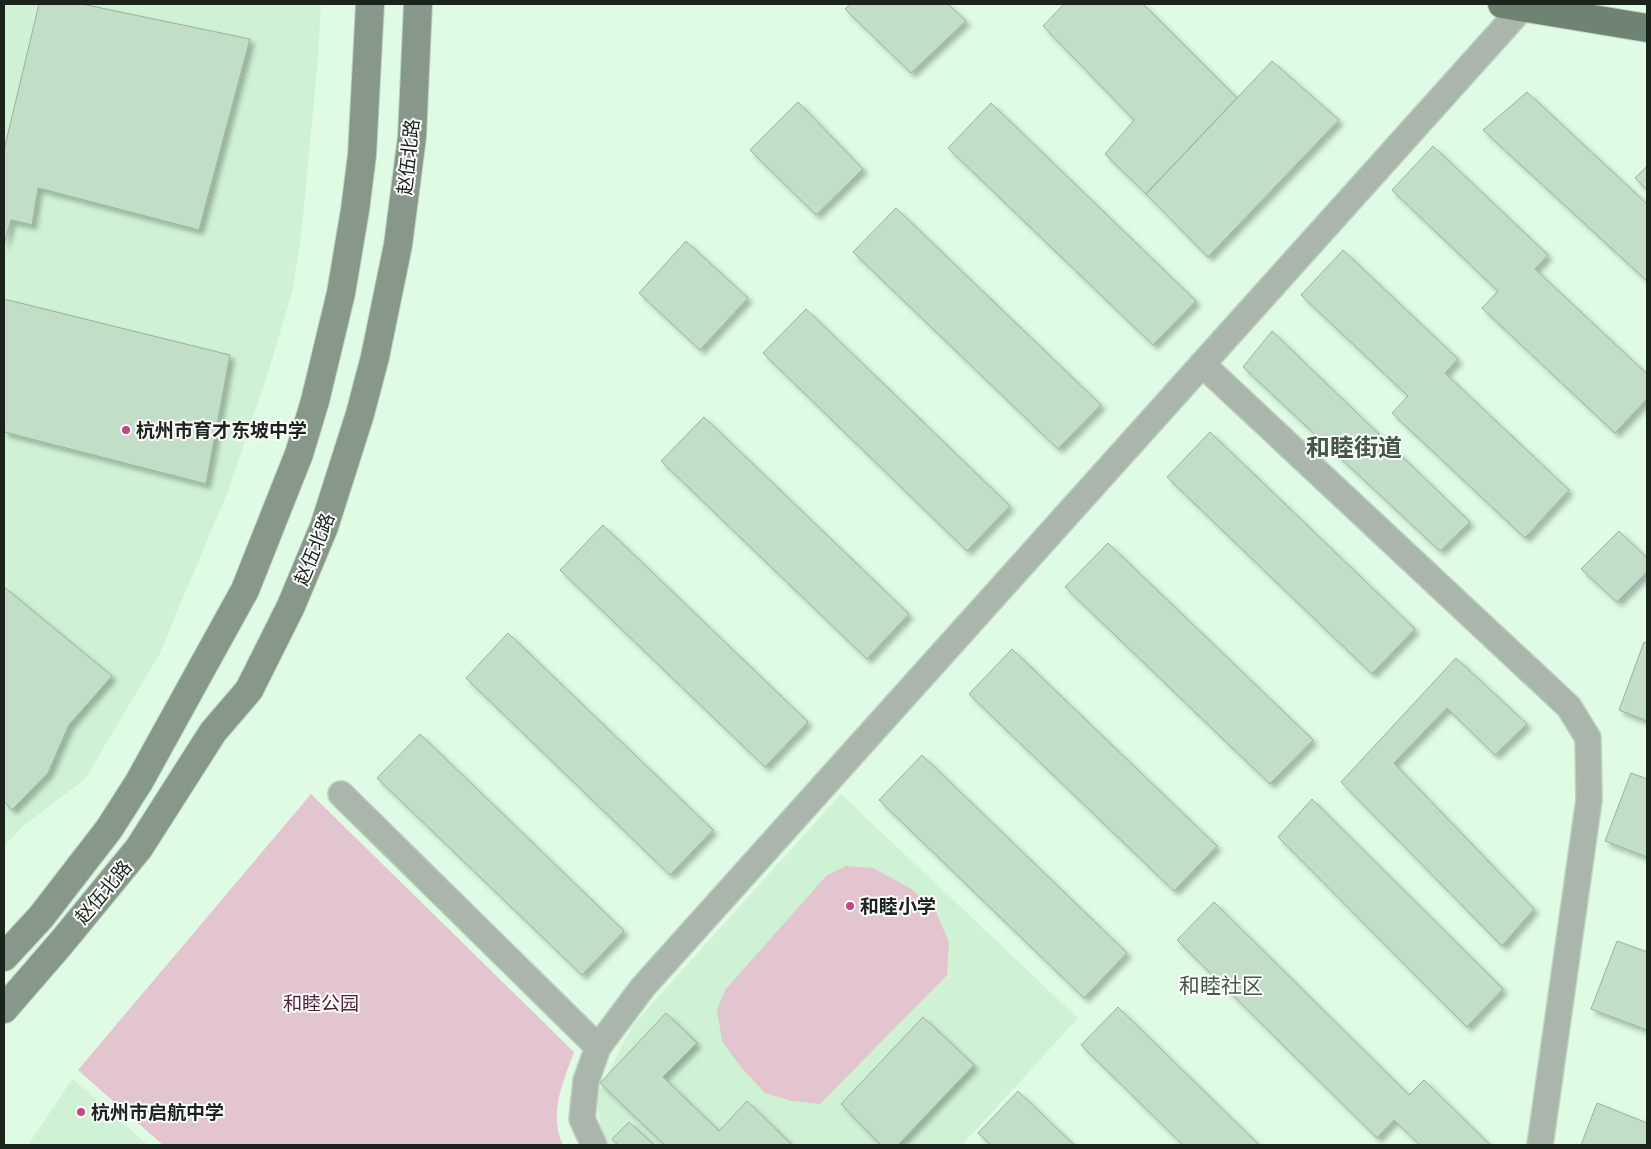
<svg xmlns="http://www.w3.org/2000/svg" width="1651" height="1149" font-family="'Space Grotesk','Noto Sans SC',sans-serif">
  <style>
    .built { fill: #cff2d5 }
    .green { fill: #e2c5cf }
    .building { fill: #c2dec7; stroke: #98b29c; filter: url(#shadow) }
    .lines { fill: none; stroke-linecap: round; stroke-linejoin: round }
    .minor-casing { stroke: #bcd4c0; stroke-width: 28 }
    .secondary-casing { stroke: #bcd4c0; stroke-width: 30 }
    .primary-casing { stroke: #bcd4c0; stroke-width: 30 }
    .minor { stroke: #aab6ac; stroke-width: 25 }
    .secondary { stroke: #87988a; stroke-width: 28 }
    .primary { stroke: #6e8371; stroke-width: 28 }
    .poi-dot { fill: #cb4482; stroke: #fff; stroke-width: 2 }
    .labels { text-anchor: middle; stroke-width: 4; stroke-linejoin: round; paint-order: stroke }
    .street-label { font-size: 19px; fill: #1a241c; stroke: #fff }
    .poi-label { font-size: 19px; font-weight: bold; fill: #1a241c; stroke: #fff; text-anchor: start }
    .park-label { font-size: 19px; fill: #542036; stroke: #fff }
    .quarter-label { font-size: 21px; fill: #415945; stroke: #fff }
    .district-label { font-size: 24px; font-weight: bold; fill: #415945; stroke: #fff }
  </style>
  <defs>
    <filter id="shadow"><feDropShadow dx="4.5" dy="4.5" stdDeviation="2.5" flood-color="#0004"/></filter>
  </defs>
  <rect width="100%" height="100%" fill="#dffbe4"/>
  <path class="built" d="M4 4H321L318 58 302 228 293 289 269 370 228 491 159 655 85 779 22 827 4 847Z
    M841 794 1078 1018 962 1145H609L601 1137 597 1095 632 1026Z
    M73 1078V1079L148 1145H28Z"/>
  <path class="green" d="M311 794 574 1052C563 1082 548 1114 563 1145H163L78 1070Z
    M846 866 873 868 910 888 935 909 949 943 947 975 820 1104 792 1101 765 1093 740 1066 722 1041 717 1010 725 990 827 875Z"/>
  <path class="building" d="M39 4H82L250 39 199 230 38 188 32 225 11 220 4 245V150Z
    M851 4H948L966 21 911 73 845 9Z
    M1064 4H1143L1237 98 1146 194 1105 154 1134 120 1043 26Z
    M1272 61 1339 120 1208 257 1146 194Z
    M1527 92 1647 204V281L1483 130Z
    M798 102 863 169 816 215 750 150Z
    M991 103 1196 301 1153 345 948 148Z
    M1433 146 1548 255 1535 269 1647 374V399L1615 433 1482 308 1498 291 1392 190Z
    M1647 166V190L1635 178Z
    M896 208 1101 405 1058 449 853 252Z
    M686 241 748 298 700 350 639 293Z
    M1343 250 1458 359 1445 373 1569 490 1525 538 1392 413 1408 396 1301 295Z
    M4 299 230 355 206 484 4 432Z
    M806 309 1010 506 967 551 763 353Z
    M1272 331 1470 522 1440 551 1243 367Z
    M704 417 909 614 867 659 661 461Z
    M1210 432 1415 629 1372 674 1167 477Z
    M603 525 808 722 765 767 560 570Z
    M1619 531 1647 558V572L1617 602 1581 569Z
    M1108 543 1313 740 1270 784 1065 587Z
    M4 587 112 676 69 725 48 773 12 810 4 801Z
    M508 633 713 830 670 875 466 678Z
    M1644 642 1647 643V721L1619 710Z
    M1012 649 1217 846 1174 891 969 694Z
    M1456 658 1527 724 1495 755 1447 708 1394 763 1534 909 1502 946 1341 782Z
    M420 734 624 931 582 975 377 778Z
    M922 755 1127 953 1084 998 879 800Z
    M1631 773 1647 779V857L1605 841Z
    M1312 799 1503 989 1467 1027 1278 837Z
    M1214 902 1409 1095 1424 1080 1490 1145H1420L1394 1120 1377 1138 1177 940Z
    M1617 941 1647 952V1030L1591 1009Z
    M1118 1007 1259 1145H1183L1081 1045Z
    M666 1013 697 1043 663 1077 719 1131 747 1101 792 1145H665L600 1083Z
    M923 1017 974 1065 898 1145H881L841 1104Z
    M1018 1091 1074 1145H991L978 1133Z
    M1597 1103 1647 1123V1145H1581Z
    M629 1122 654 1145H618L612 1139Z"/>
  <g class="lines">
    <defs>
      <path id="minor" d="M1202 364 1569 707 1588 738 1589 800 1540 1145
        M341 794 598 1047
        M594 1145 582 1119 586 1081 598 1047 643 987 1523 7"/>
      <path id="secondary" d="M4 957 41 917 109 829 139 782 245 590 299 454 315 401 341 293 355 210 362 155 370 4
        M4 1009 62 942 139 848 213 732 249 690 291 606 324 527 360 414 375 357 398 245 412 137 418 4"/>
      <path id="primary" d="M1502 4 1647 28"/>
    </defs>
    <use href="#minor" class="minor-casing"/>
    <use href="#secondary" class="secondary-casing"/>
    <use href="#primary" class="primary-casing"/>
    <use href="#minor" class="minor"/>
    <use href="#secondary" class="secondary"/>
    <use href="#primary" class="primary"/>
  </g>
  <g class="poi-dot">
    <circle cx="126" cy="430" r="5"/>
    <circle cx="850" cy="906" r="5"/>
    <circle cx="81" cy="1112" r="5"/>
  </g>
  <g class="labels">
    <g class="street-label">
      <text transform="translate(408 157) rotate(-84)" y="7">赵伍北路</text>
      <text transform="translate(314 549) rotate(-68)" y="7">赵伍北路</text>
      <text transform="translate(103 892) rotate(-50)" y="7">赵伍北路</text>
    </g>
    <g class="poi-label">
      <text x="136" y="437">杭州市育才东坡中学</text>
      <text x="860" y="913">和睦小学</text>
      <text x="91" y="1119">杭州市启航中学</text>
    </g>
    <g class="park-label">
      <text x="321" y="1010">和睦公园</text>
    </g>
    <g class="quarter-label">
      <text x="1221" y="993">和睦社区</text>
    </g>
    <g class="district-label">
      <text x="1354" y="456">和睦街道</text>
    </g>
  </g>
  <rect width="1651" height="1149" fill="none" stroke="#1a241c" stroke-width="10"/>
</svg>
